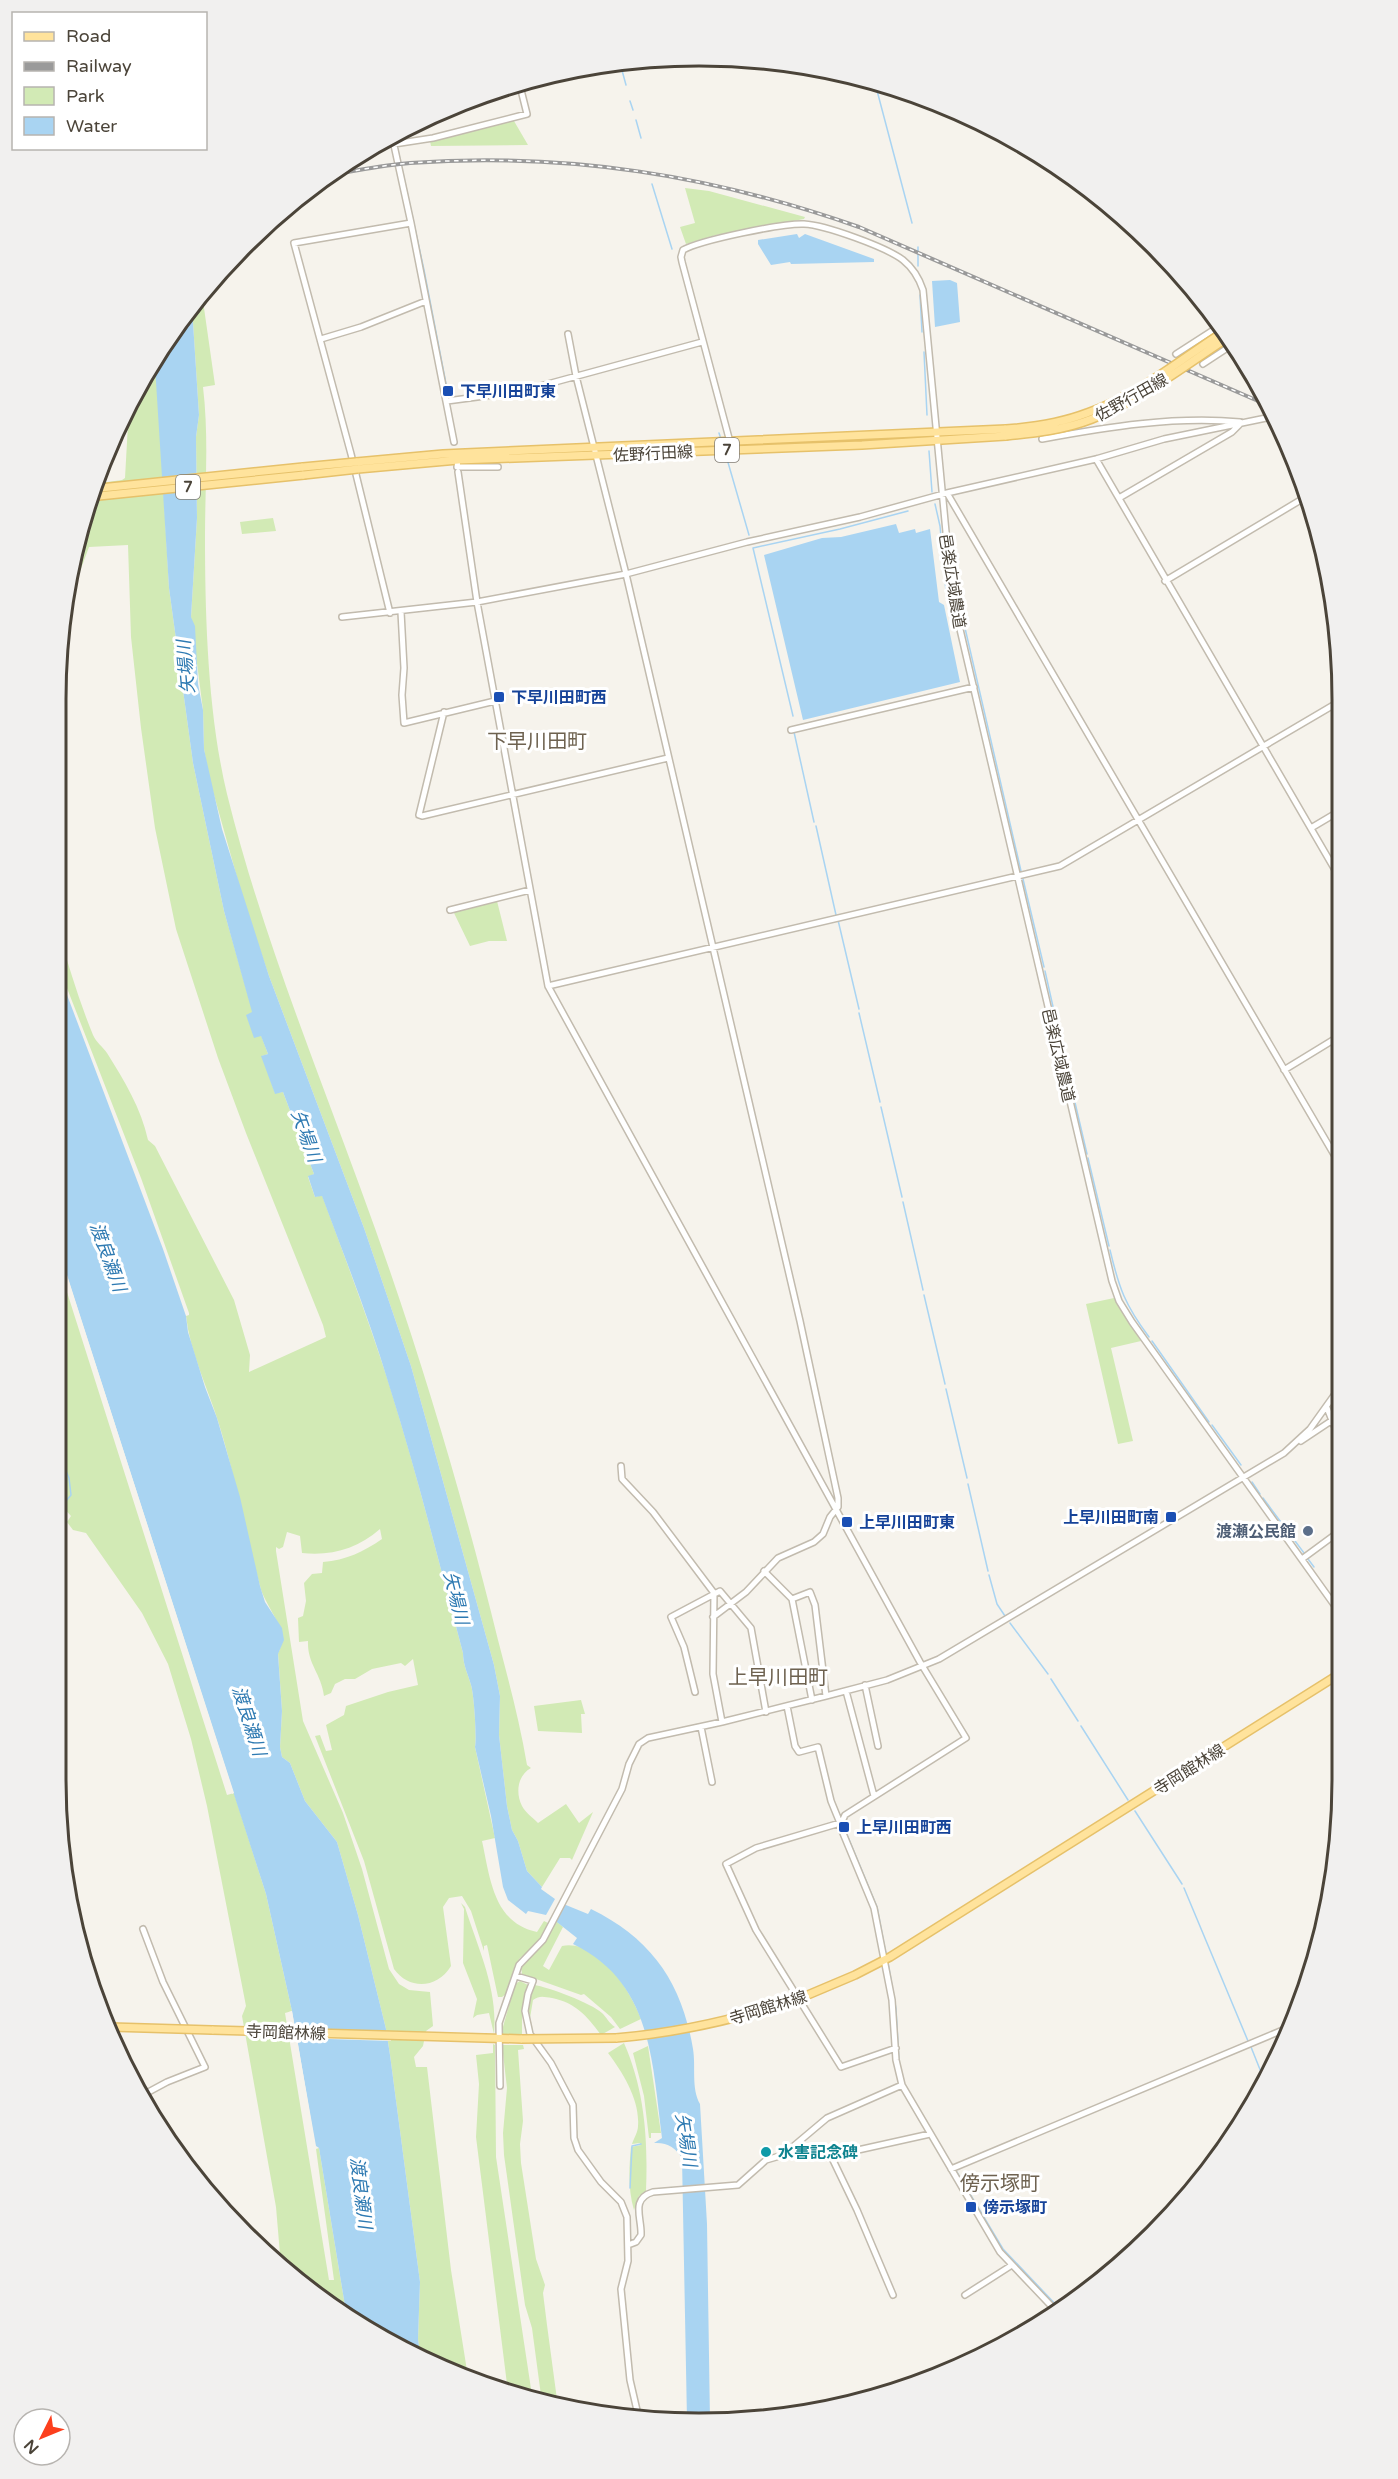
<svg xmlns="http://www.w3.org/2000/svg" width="1398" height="2479" font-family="'Varela Round','Noto Sans JP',sans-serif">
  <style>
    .green { fill: #d2eab5 }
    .water { fill: #a9d4f2 }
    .pier { fill: #f6f3ec }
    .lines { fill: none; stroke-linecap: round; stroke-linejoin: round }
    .stream { stroke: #a9d4f2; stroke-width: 1.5 }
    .minor-casing { stroke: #c2bbae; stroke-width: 8 }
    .major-casing { stroke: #e6c16a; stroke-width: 10 }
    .minor { stroke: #fff; stroke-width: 5 }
    .major { stroke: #ffe39c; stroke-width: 7 }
    .rail-casing { stroke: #9a9a9a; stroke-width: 4 }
    .rail { stroke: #fff; stroke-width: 1.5; stroke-dasharray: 4.5; stroke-linecap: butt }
    .major-bridge-casing { stroke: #e6c16a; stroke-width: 10; stroke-linecap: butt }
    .major-bridge { stroke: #ffe39c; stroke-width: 7 }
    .transit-dot { fill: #1a4fb4; stroke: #fff; stroke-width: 2 }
    .service-dot { fill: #5c6f8a; stroke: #fff; stroke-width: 2 }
    .culture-dot { fill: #0f9aa8; stroke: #fff; stroke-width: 2 }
    .labels { text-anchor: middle; stroke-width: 6; stroke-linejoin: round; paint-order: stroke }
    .shield { fill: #fff; stroke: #817c74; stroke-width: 1.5 }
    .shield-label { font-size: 15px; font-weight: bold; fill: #4b4439 }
    .transit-label { font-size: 16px; font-weight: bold; fill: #164399; stroke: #fff; text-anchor: start }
    .street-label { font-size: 16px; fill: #4b4439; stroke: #fff }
    .service-label { font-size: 16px; font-weight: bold; fill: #4e5e75; stroke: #fff; text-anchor: end }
    .culture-label { font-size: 16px; font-weight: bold; fill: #0d838f; stroke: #fff; text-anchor: start }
    .water-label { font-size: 18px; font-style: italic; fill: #2e7ab2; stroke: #fff }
    .quarter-label { font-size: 20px; fill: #6e6250; stroke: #fff }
    .rim { fill: none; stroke: #4b4439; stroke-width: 3 }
  </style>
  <rect width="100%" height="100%" fill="#f6f3ec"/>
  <path class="green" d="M511 120 514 121 528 145 431 146 430 141Z
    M685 188 709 191 805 217 804 219 716 235 686 244 680 227 695 223Z
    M202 294 215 385 203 387C209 437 205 487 205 537 205 618 208 715 227 794 260 928 313 1058 360 1187 415 1336 460 1486 498 1640 509 1682 520 1723 527 1765L531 1768C518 1775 515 1792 522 1806 525 1812 533 1818 538 1823L566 1804 579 1823 593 1812 572 1860 570 1858H560L542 1887 527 1871 518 1841 512 1830 507 1806 499 1735 500 1696 494 1665 411 1366 364 1228 269 976 245 906 209 777 204 749 203 710 191 617 197 518 196 437 199 415 192 307Z
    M156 358 169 588 193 763 224 911 253 1013 247 1015 261 1035 268 1054 262 1056 275 1093 283 1092 314 1174 308 1177 315 1197 322 1195C345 1258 369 1321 389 1384 417 1473 439 1563 463 1653 463 1665 468 1674 471 1685 474 1694 477 1738 475 1747L495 1838 482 1841C490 1877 493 1923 537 1932L544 1921 550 1924 535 1946 520 1958 515 1965 506 1994 502 1997H498L487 1945 484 1946V1951L471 1911 462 1896 449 1898 443 1907 451 1966C437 1989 409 1990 394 1969L364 1861 315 1736 320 1735 326 1751 332 1750 326 1725 344 1715 346 1706 388 1692 418 1685 413 1659 405 1666 401 1663 372 1669 355 1679H345L335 1684 331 1693 324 1696C321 1673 307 1664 308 1641L299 1642 298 1618 303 1616 306 1601 304 1583 312 1574 322 1573 323 1562C346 1560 363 1552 382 1539L380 1529C357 1549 332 1556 302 1553L300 1536 287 1532 283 1547 279 1549 276 1547V1551L303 1721 343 1813 362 1869 389 1969 399 1984 409 1990 430 1992 433 2026 426 2031 423 2046 414 2057 416 2067H427L451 2270 468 2377 421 2360 418 2339 420 2282 390 2055 386 2029 358 1915 337 1842 305 1801 290 1763 282 1757 280 1747 282 1711 278 1653C291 1631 265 1607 260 1586 245 1531 235 1475 218 1421 207 1386 190 1352 186 1316L189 1315V1313L141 1178 58 965V931C69 966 79 1001 93 1035 96 1042 103 1047 107 1053 125 1082 141 1108 148 1140L155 1146 234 1300 250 1355 249 1372 326 1337 323 1325 246 1133 218 1058 176 929 155 828 141 728 131 637 128 545 89 547 66 609 86 508 85 532C89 525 94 517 95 509 96 500 90 492 93 484L122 480 125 478 129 406 142 377Z
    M273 518 276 531 242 534 240 522Z
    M497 901 507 941H489L470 946 454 913 457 909Z
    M59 1267 227 1795 234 1793 266 1894 292 2011 285 2013 329 2280H334L316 2149 319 2148 347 2318 281 2266 276 2207 242 2016 246 2006 207 1806 191 1739 168 1664 142 1613 86 1533 73 1530 67 1522 71 1516 60 1504Z
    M1114 1298 1141 1341 1111 1348 1133 1441 1118 1444 1086 1304Z
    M581 1700 585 1714H581L582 1733 538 1731 534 1706Z
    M461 1903 465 1907C478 1949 498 1988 494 2034L489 2013 477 2015 473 2018 477 1999 463 1963 464 1909Z
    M556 1921 563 1927 543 1966 549 1970 562 1946C599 1939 630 1990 641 2019L620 2029 611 2017 584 1994 581 1995 522 1974 521 1966 544 1942Z
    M520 1981 528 1985 522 2009V2036L501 2034 515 1984Z
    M534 1985C548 1987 591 2003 602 2013 607 2018 609 2023 615 2027L601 2035C587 2016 576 2003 552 1998 544 1997 540 1995 533 2000L530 2018 534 2035 528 2008Z
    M624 2043C645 2091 648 2140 646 2191L639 2196 634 2210C628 2190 629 2168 631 2147L641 2145 640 2143 632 2144C634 2138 638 2132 638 2126 640 2100 623 2073 608 2053Z
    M493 2044 495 2045 496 2157 533 2402 508 2392 476 2137 479 2084 476 2055 493 2053Z
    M502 2045H523L524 2049 518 2050 523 2121 520 2144 521 2163 536 2259 545 2285 543 2293 547 2325 558 2407 542 2403 532 2328 525 2305 504 2155 503 2133 507 2088Z
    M648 2046 661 2133H651V2138H649L644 2096 633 2053Z"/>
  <path class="water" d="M797 234 799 238 805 234 874 259V262L791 264 790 262 771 265 758 244V240Z
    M950 280 957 283 960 322 935 327 932 281Z
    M192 307 199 415 196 437 197 518 191 617 195 626 198 684 203 710 204 749 222 829 269 976 364 1228 411 1366 494 1665 500 1696 499 1735 507 1806 512 1830 518 1841 527 1871 542 1887 541 1889 555 1899 546 1915 528 1911 526 1914 508 1900 503 1887 491 1816 475 1747C477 1738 474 1694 471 1685 468 1674 463 1665 463 1653 439 1563 417 1473 389 1385 370 1321 345 1258 322 1196L315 1197 308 1176 314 1174 283 1092 275 1094 261 1056 268 1054 261 1036 254 1038 246 1015 252 1012 224 911 193 763 169 588 155 366 156 358Z
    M896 524 899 533 915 529 916 533 930 529 939 602 944 605 960 682 803 720 764 555 822 538 841 537Z
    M58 971 163 1249 186 1316 188 1332 205 1387 217 1418 240 1497 260 1586 265 1602 282 1628 284 1640 278 1654 282 1711 280 1747 282 1757 290 1763 305 1801 337 1842 358 1915 386 2029 390 2055 420 2282 418 2339 421 2360 410 2354 406 2348 407 2353 347 2318 319 2148 316 2146 292 2011 266 1894 59 1250Z
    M561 1903 588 1914 591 1909C652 1939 682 1983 693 2049 696 2067 691 2088 700 2104L707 2224 710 2421 687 2420 682 2158C676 2148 667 2142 654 2143L662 2138C652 2061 652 1982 573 1944L577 1938 553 1919Z"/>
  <path class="pier" d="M59 1251 234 1793 232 1794 123 1461 59 1259Z
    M292 2011 295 2029 390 2032 391 2041 297 2038 316 2150 313 2147 289 2012Z"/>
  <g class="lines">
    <path class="stream" d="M620 63 626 85
      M875 83 912 223
      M630 101 633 110
      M636 120 641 138
      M394 134 396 141
      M397 146 424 270 447 389
      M652 184 672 249
      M918 266V247
      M920 295 922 332
      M924 352 927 415
      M719 433 721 439
      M929 451 932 492
      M725 452 749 535
      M935 504 940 526 946 591
      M956 589 1021 871
      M793 716 753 548 840 529 908 511
      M794 732 814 822
      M816 826 836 915
      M1023 879 1044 967
      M838 920 859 1009
      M1045 971 1065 1060
      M859 1013 880 1102
      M1066 1064 1087 1154
      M881 1107 902 1197
      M1088 1158 1109 1246
      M903 1202 923 1290
      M1110 1250C1119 1288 1125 1305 1149 1337
      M924 1295 945 1384
      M1152 1341 1209 1422
      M946 1389 967 1478
      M1212 1425 1241 1465
      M60 1446V1449
      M60 1457 69 1478 71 1495 60 1508
      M1252 1482 1260 1494
      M968 1484 988 1571
      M1263 1498 1304 1553
      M1308 1559 1314 1567
      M989 1575 997 1604 1005 1616
      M1010 1623 1048 1674
      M1051 1679 1078 1721
      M1081 1726 1128 1800
      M1135 1811 1182 1884
      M843 1825 877 1907 886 1955
      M1184 1888 1248 2041
      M888 1963 896 2009 899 2062
      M1251 2047 1265 2082
      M927 2123 952 2165
      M955 2169 1003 2249 1060 2309
      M630 2188 632 2146 641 2144"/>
    <defs>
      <path id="minor" d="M732 59 743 60
        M392 136 411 223 454 442
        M394 144 433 138 527 114 519 82
        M568 334 576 376 626 574 800 1321 838 1498V1507L830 1517 823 1534 814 1542 778 1558 746 1592 713 1617
        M321 339 361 327 426 301
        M1176 354 1221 325
        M1203 364 1235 343
        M447 401 522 391 702 342
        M1042 439C1107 427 1174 416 1240 422
        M730 442 682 262 681 257 683 250C701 240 783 223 804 224 825 225 886 247 903 260 913 268 919 278 923 290L952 595 1112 1281 1119 1301 1132 1322 1340 1613
        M1096 459 1338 875
        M458 460 457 467H498
        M458 472 477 602 548 986 920 1662 966 1738 845 1815 840 1826 874 1908 892 2000 896 2060 902 2085 1000 2252 1057 2312
        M947 493 1339 1163
        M1119 498 1232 432 1240 424
        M1165 581 1309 495
        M401 612 404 668 402 695 404 723 495 701
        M390 613 351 454 294 243 411 223
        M342 617 477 602 626 574 747 542 860 517 947 493 1096 459 1164 439 1271 417
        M444 712 419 815 422 816 668 758
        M791 730 974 687
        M1311 828 1338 812
        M450 910 530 890
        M548 986 1060 866 1337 703
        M1284 1070 1338 1037
        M1327 1408 1340 1440
        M1301 1441 1340 1415
        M621 1466 622 1479 653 1512 714 1593 713 1674 722 1722
        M1302 1559 1340 1531
        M764 1571 792 1599 812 1700
        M792 1599 810 1592 815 1605 826 1696
        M865 1685 878 1746
        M846 1691 874 1796
        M695 1692 684 1647 671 1617 720 1591 751 1628 766 1712
        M787 1706 795 1746 799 1752 818 1747 831 1801 840 1823 756 1848 726 1864 756 1930 841 2067 896 2048
        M701 1727 712 1782
        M516 1976 533 1981 528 1994 525 2011 530 2034 551 2063 573 2105 574 2138 578 2150 601 2182 621 2202 627 2217 628 2261 621 2289 630 2380 639 2419
        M500 2086 499 2023 519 1965 543 1940 622 1789 629 1764 639 1744 648 1738 722 1722 826 1696 887 1680 939 1659 1284 1453 1310 1429 1340 1387
        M141 2096 167 2082 205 2067 163 1982 143 1929
        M951 2169 1290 2027
        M628 2245 636 2242 641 2235C642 2218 630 2199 653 2192L738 2185 766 2160 783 2155 827 2118 902 2085
        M893 2295 857 2210 831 2156 930 2134
        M965 2295 1012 2265"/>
      <path id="major" d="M356 462 443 454 1006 429
        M358 469 458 460 862 445 1006 436
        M91 489 303 467
        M89 497 304 475
        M803 1997 855 1975 890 1957 1341 1673
        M212 2030 522 2039
        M616 2038C676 2033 734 2020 792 2001"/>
    </defs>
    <use href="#minor" class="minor-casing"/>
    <use href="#major" class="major-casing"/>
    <use href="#minor" class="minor"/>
    <use href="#major" class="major"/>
    <defs>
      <path id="rail" d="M329 175C356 171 383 165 410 163 568 152 711 175 859 227L1265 404"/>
    </defs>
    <use href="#rail" class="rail-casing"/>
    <use href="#rail" class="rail"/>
    <defs>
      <path id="major-bridge" d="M1006 429C1034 427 1061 423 1087 413 1137 396 1181 359 1225 331
        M1006 436C1035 433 1064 430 1092 419 1141 400 1186 365 1230 336
        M303 467 356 462
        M304 475 358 469
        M792 2001 803 1997
        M111 2027 212 2030
        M522 2039 616 2038"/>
    </defs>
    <use href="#major-bridge" class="major-bridge-casing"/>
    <use href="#major-bridge" class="major-bridge"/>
  </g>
  <g class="transit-dot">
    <rect x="442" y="385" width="12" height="12" rx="3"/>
    <rect x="493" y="691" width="12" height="12" rx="3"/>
    <rect x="1165" y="1511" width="12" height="12" rx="3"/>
    <rect x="841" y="1516" width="12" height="12" rx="3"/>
    <rect x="838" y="1821" width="12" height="12" rx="3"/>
    <rect x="965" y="2201" width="12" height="12" rx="3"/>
  </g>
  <circle class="service-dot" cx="1308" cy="1531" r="6"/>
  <circle class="culture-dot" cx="766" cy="2152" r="6"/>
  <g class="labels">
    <g class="shield">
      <rect x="715" y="438" width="24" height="24" rx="4.5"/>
      <rect x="176" y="475" width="24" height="24" rx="4.5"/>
    </g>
    <g class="shield-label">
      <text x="727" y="455">7</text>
      <text x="188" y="492">7</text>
    </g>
    <g class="transit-label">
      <text x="460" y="397">下早川田町東</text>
      <text x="511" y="703">下早川田町西</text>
      <text x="1159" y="1523" text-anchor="end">上早川田町南</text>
      <text x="859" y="1528">上早川田町東</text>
      <text x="856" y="1833">上早川田町西</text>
      <text x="983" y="2213">傍示塚町</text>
    </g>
    <g class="street-label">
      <text transform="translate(1131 397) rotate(-29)" y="6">佐野行田線</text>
      <text transform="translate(653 453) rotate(-3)" y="6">佐野行田線</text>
      <text transform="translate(953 581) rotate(81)" y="6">邑楽広域農道</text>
      <text transform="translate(1059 1055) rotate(77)" y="6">邑楽広域農道</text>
      <text transform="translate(1189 1769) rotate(-32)" y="6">寺岡館林線</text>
      <text transform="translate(768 2007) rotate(-17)" y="6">寺岡館林線</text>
      <text transform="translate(286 2032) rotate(2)" y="6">寺岡館林線</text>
    </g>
    <g class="service-label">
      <text x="1296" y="1537">渡瀬公民館</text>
    </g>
    <g class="culture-label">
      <text x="778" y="2158">水害記念碑</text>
    </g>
    <g class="water-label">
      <text transform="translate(186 667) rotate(-95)" y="6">矢場川</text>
      <text transform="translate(306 1136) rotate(70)" y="6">矢場川</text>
      <text transform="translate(108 1257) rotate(70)" y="6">渡良瀬川</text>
      <text transform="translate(456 1598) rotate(76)" y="6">矢場川</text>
      <text transform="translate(249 1721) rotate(72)" y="6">渡良瀬川</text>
      <text transform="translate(686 2140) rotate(81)" y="6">矢場川</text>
      <text transform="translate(361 2193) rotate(83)" y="6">渡良瀬川</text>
    </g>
    <g class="quarter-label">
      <text x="537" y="748">下早川田町</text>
      <text x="778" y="1684">上早川田町</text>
      <text x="1000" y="2190">傍示塚町</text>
    </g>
  </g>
  <path d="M0 0H1398V2479H0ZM699 66H699A633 633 0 0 1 1332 699V1780A633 633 0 0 1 699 2413H699A633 633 0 0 1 66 1780V699A633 633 0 0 1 699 66Z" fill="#f1f0ef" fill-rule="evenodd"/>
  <path class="rim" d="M699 66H699A633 633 0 0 1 1332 699V1780A633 633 0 0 1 699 2413H699A633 633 0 0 1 66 1780V699A633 633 0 0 1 699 66Z"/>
  <rect x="12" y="12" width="195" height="138" fill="#ffffff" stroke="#b7b4b0" stroke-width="1.5"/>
  <rect x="24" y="32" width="30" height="9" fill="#ffe39c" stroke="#b7b4b0" stroke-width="1.5"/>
  <text x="66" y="42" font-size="18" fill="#4b4439">Road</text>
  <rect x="24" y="62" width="30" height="9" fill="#9a9a9a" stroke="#b7b4b0" stroke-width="1.5"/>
  <text x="66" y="72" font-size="18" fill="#4b4439">Railway</text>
  <rect x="24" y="87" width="30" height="18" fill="#d2eab5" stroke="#b7b4b0" stroke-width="1.5"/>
  <text x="66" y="102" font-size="18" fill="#4b4439">Park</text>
  <rect x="24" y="117" width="30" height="18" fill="#a9d4f2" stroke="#b7b4b0" stroke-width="1.5"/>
  <text x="66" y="132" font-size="18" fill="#4b4439">Water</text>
  <g transform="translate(42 2437) rotate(227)"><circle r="28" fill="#ffffff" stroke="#b7b4b0" stroke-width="1.5"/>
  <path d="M0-4.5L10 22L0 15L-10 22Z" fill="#fc3f1d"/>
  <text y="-9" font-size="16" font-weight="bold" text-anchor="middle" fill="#4b4439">N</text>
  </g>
</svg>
